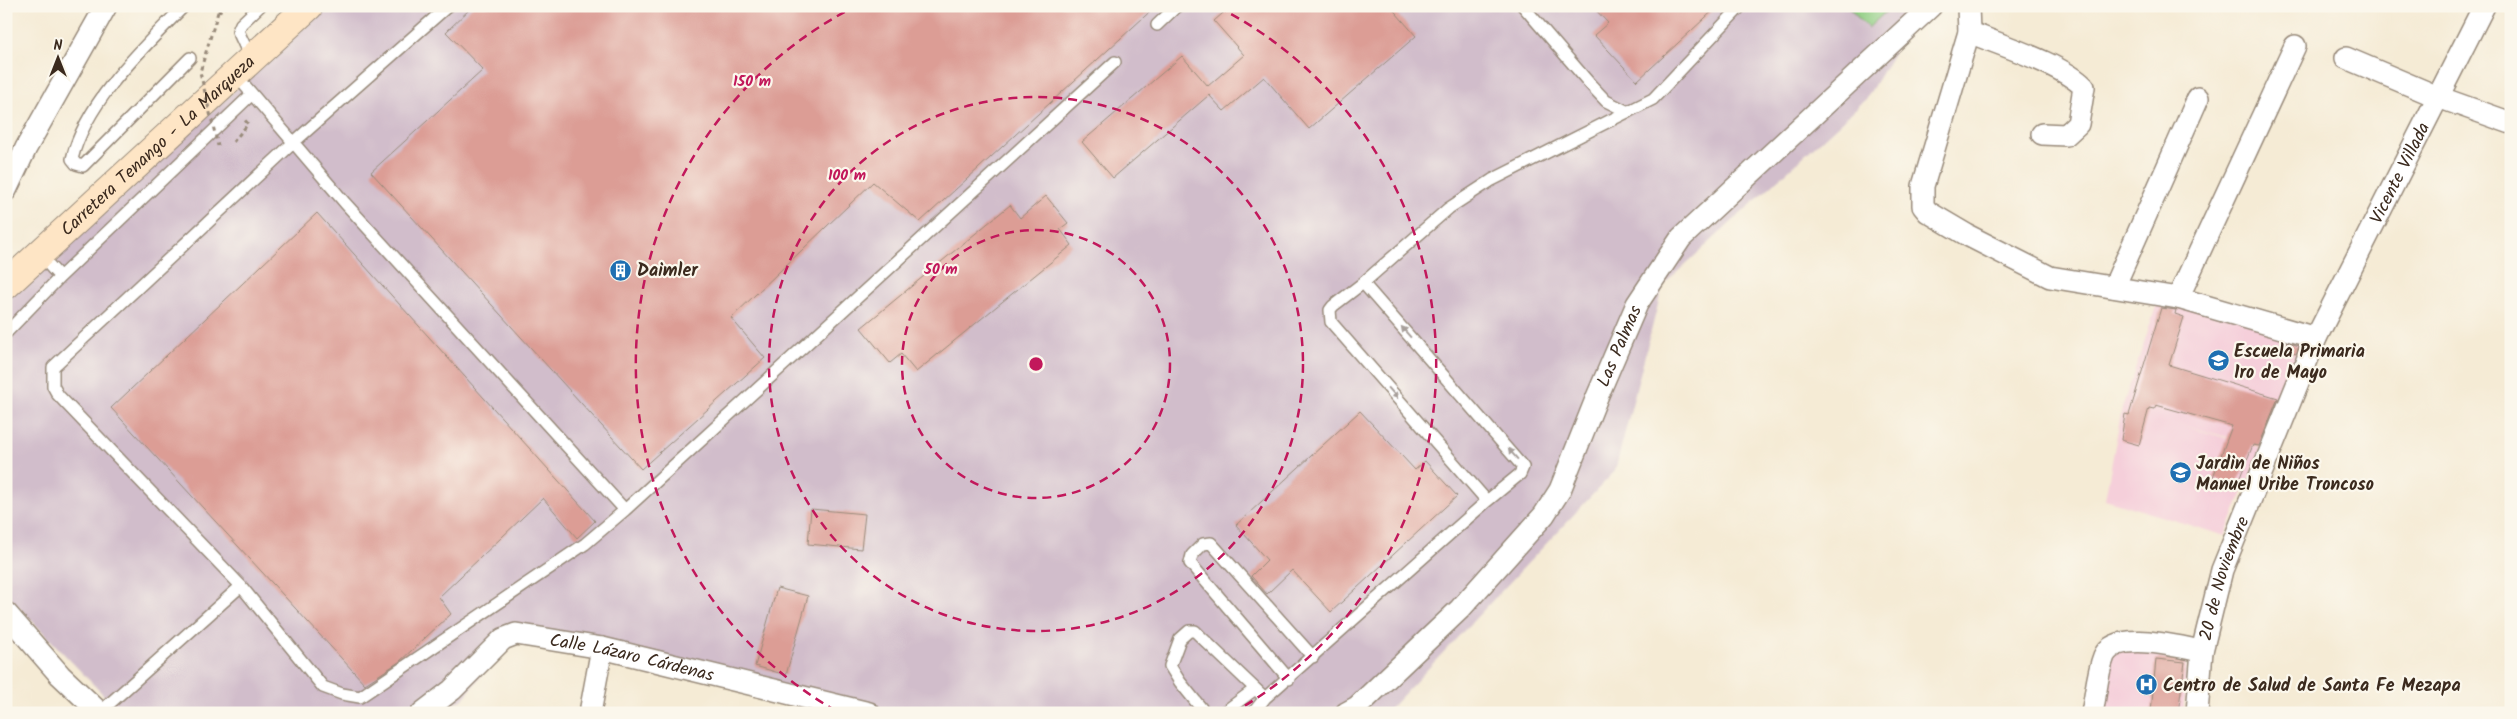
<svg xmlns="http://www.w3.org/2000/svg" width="2517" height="719" font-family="Kalam,sans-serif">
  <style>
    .built { fill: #f5cfda }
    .industrial { fill: #d1bdcb }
    .green { fill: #90ce83; stroke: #667c50 }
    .building { fill: #dc9d95 }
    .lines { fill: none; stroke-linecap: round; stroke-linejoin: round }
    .service-casing { stroke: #988a7a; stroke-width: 14 }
    .minor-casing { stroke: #988a7a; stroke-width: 24 }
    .secondary-casing { stroke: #988a7a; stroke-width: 30 }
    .path { stroke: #988a7a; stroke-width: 3; stroke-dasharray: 4 4; stroke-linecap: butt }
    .service { stroke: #fff; stroke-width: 11 }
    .minor { stroke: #fff; stroke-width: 21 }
    .secondary { stroke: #fee5c5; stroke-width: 28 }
    .path-bridge { stroke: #988a7a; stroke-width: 3; stroke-dasharray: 4 4; stroke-linecap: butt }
    .oneway { fill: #a79f9a }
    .ring { fill: none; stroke: #c2185b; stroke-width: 2.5; stroke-dasharray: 9 6 }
    .labels { text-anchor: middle; stroke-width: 4.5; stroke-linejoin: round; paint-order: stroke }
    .street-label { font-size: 18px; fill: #3b2a1e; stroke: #fbf7ec }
    .poi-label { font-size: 18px; font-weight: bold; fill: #3b2a1e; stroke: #fbf7ec; text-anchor: start }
    .centre { fill: #c2185b; stroke: #fbf7ec; stroke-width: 2.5 }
    .ring-label { font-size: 15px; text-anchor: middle; font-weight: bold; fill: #c2185b; stroke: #fbf7ec; stroke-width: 4.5; stroke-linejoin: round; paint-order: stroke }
  </style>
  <rect width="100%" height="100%" fill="#fbf7ec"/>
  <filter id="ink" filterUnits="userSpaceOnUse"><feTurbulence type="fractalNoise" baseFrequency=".02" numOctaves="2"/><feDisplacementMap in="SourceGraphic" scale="10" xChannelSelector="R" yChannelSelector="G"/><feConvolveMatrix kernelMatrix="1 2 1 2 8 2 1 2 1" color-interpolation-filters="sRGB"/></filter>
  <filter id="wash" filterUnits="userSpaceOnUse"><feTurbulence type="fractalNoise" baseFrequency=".0096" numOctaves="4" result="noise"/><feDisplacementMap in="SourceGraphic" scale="20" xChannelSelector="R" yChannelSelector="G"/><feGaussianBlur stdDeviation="1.12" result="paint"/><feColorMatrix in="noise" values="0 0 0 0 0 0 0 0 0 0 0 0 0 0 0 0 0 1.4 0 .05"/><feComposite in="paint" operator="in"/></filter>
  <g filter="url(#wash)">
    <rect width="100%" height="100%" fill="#f5ebd5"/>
    <path class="built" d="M2159 298 2308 336 2265 447 2174 423 2261 448 2225 536 2105 499 2122 408Z
      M2112 648 2188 657 2183 713H2104Z"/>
    <path class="industrial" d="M328 6H1921L1866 99 1663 285 1615 471 1386 713H887L522 625 462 700 435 713H121L6 594V298Z"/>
    <path class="green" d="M1847 6H1892L1868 28Z"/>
    <g id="blocks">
      <path class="building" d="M473 6H1156L920 222 873 182 731 318 765 358 641 469 371 172 483 70 446 32Z
        M1231 6H1390L1416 36 1309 129 1264 77 1224 111 1209 95 1113 178 1082 142 1182 56 1208 86 1244 55 1214 21Z
        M1592 6H1718L1637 81 1594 35 1608 23Z
        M1046 196 1068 223 1060 229 1072 245 916 372 901 354 890 363 861 328 1010 205 1020 218Z
        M317 213 595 521 577 538 543 498 439 597 451 614 399 662 365 684 111 408Z
        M2161 308 2176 310 2175 314 2184 317 2169 365 2278 398 2259 446 2253 445 2236 487 2213 477 2232 426 2156 405 2154 409 2149 408 2139 445 2121 440 2125 414 2129 415Z
        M2286 342 2299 346 2296 354 2284 350Z
        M1360 411 1415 470 1425 461 1457 496 1331 612 1292 570 1267 594 1251 576 1267 560 1236 525Z
        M811 509 865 514 861 549 808 544Z
        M777 588 808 596 786 675 755 666Z
        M2156 659 2185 662 2178 713 2151 712Z"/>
    </g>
  </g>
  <g filter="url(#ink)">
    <use href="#blocks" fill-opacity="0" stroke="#988a7a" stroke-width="1"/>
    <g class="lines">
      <defs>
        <path id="service" d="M184 6C143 48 86 101 72 159L76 164 83 166 190 58
          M448 6 293 143 53 367V386L58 395 241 586 323 687 342 694 360 697 585 544 625 510 1115 62
          M1523 6 1590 84 1606 101 1628 112
          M1157 25 1177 6
          M251 59 238 31 241 24 260 6
          M235 74 345 203 625 510
          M39 254 60 277
          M1363 283 1449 208 1492 180 1653 99 1741 6
          M6 333 60 277 252 94
          M1289 679 1190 563 1192 555 1203 544 1211 543 1313 657
          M99 713 241 586
          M1205 713 1180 682 1170 666 1180 639 1189 631H1195L1200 636 1265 698
          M1223 713 1255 689
          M1253 713 1265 698 1487 501 1520 474 1523 467 1363 283 1333 306 1330 310 1331 322 1487 501"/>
        <g id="minor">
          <path d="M1968 6 1969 32 1923 186V206L1928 212 1967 235 2050 277 2178 298 2316 338"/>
          <path d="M1969 32C2000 45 2062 64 2084 87L2078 124 2066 135 2042 134"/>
          <path d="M2346 58 2438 97 2511 123"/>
          <path d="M6 190 26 148 106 6"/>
          <path d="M2114 287 2198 98"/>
          <path d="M2178 298 2295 46"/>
          <path d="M6 613 60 675 100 713"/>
          <path id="s1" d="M422 713 452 690 503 639 516 634 602 648 869 713"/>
          <path d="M590 713 602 648"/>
          <path id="s2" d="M1346 713 1357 707 1460 609 1544 515 1560 490 1597 397 1637 304 1681 238 1931 6"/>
          <path d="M2092 713C2096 695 2097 673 2104 656 2116 629 2178 647 2202 651"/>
          <path id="s3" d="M2197 713 2202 651 2222 570 2316 338 2484 6"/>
        </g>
        <g id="secondary">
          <path id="s4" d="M6 285 309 6"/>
        </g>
      </defs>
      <use href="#service" class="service-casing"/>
      <use href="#minor" class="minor-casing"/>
      <use href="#secondary" class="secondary-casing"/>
      <path class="path" d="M218 12 227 6
        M233 142 248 124 244 119"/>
      <use href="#service" class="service"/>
      <use href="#minor" class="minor"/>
      <use href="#secondary" class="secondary"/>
      <path class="path-bridge" d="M218 12 200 72 218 146"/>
    </g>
    <defs><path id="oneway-solid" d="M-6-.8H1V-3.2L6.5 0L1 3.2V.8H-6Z" transform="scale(1.25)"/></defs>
    <g class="oneway">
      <use href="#oneway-solid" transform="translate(1406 332) rotate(-131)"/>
      <use href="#oneway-solid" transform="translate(1393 393) rotate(49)"/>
      <use href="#oneway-solid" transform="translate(1513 454) rotate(-131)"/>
    </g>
  </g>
  <g class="ring">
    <circle cx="1036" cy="364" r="134"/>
    <circle cx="1036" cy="364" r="267"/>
    <path d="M836 711A401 401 0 0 1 854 7M1218 7A401 401 0 0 1 1236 711"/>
  </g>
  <defs>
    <symbol id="building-disc" viewBox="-11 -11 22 22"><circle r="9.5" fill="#1f6fb2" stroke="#fbf7ec"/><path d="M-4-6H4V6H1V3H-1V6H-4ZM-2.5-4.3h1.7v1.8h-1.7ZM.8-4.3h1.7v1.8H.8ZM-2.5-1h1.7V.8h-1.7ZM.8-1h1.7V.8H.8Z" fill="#fff"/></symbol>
    <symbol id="school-disc" viewBox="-11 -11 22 22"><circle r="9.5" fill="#1f6fb2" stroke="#fbf7ec"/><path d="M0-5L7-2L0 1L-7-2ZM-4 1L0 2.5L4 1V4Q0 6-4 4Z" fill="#fff"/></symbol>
    <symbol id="hospital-disc" viewBox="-11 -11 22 22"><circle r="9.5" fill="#1f6fb2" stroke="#fbf7ec"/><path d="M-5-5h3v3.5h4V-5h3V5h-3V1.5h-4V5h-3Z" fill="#fff"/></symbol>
  </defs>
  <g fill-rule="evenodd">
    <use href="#building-disc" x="608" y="258" width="25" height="25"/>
    <use href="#school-disc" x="2206" y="348" width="25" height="25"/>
    <use href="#school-disc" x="2168" y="460" width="25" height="25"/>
    <use href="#hospital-disc" x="2134" y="672" width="25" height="25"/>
  </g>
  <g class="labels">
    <g class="street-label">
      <text dy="6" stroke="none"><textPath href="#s4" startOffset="206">Carretera Tenango - La Marqueza</textPath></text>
      <text dy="6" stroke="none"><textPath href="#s3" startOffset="581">Vicente Villada</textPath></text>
      <text dy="6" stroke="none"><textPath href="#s2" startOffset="466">Las Palmas</textPath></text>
      <text dy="6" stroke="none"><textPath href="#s3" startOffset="138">20 de Noviembre</textPath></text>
      <text dy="6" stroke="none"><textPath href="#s1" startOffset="242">Calle Lázaro Cárdenas</textPath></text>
    </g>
    <g class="poi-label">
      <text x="637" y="276">Daimler</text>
      <text x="2234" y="357">Escuela Primaria<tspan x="2234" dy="21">1ro de Mayo</tspan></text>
      <text x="2196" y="469">Jardin de Niños<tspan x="2196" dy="21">Manuel Uribe Troncoso</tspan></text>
      <text x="2163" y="691">Centro de Salud de Santa Fe Mezapa</text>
    </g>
  </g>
  <circle cx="1036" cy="364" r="8" class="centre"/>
  <g class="ring-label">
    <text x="752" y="86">150 m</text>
    <text x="847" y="180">100 m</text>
    <text x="941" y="274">50 m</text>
  </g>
  <rect width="2517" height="719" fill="none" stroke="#fbf7ec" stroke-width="25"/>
  <g transform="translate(58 58)" stroke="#fbf7ec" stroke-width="4" paint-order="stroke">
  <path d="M0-4L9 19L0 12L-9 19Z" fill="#3b2a1e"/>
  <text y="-8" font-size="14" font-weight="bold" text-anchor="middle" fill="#3b2a1e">N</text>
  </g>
</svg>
